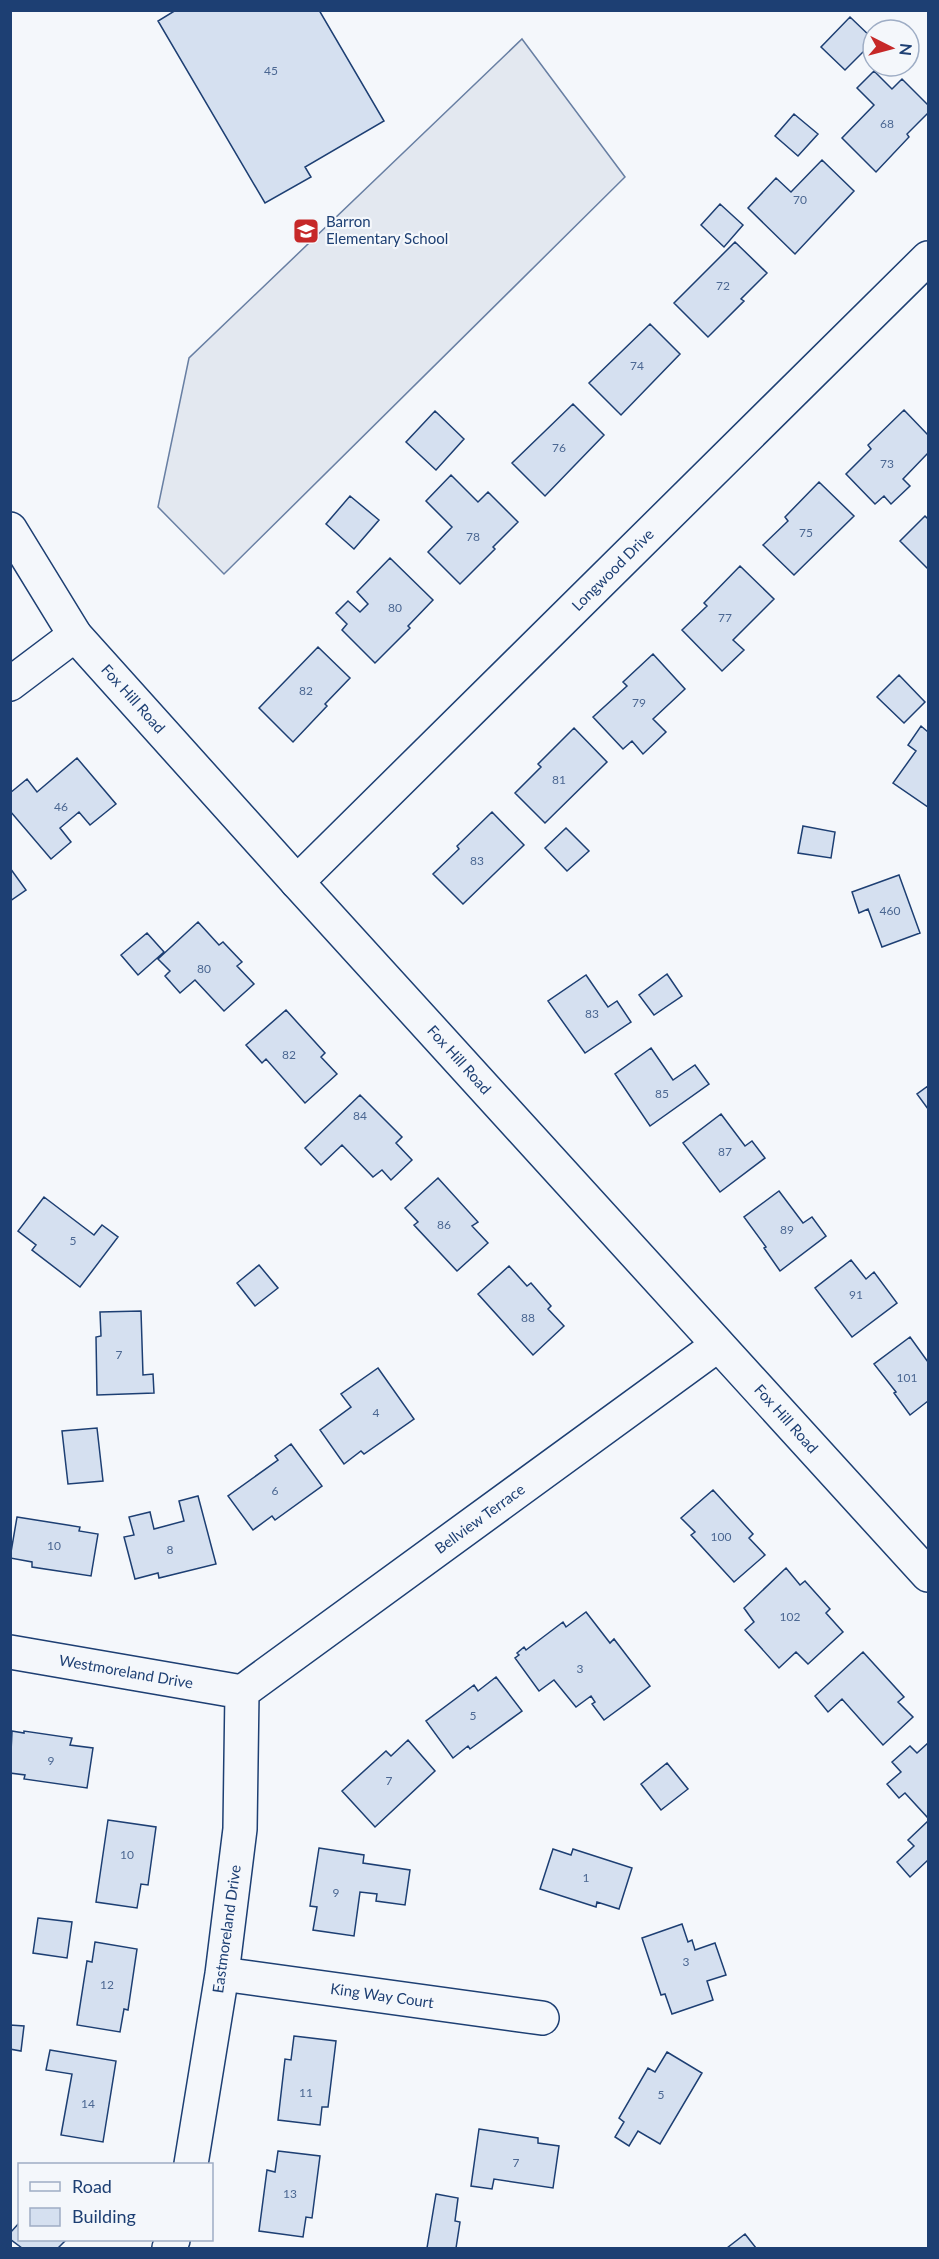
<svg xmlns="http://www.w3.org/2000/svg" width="939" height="2259" font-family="Lato,sans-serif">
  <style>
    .parking { fill: #e3e8f0; stroke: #687fa3; stroke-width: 1.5 }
    .building { fill: #d5e0f0; stroke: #1d3f73; stroke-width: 1.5 }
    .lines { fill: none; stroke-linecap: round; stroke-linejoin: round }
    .minor-casing { stroke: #1d3f73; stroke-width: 36 }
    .major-casing { stroke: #1d3f73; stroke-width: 36 }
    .minor { stroke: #f4f7fb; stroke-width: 33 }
    .major { stroke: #f4f7fb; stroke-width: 33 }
    .labels { text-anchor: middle; stroke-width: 4.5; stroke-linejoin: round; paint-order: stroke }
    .number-label { font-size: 12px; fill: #4b6792 }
    .poi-label { font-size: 15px; fill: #1d3f73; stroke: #f4f7fb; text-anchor: start }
    .street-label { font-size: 15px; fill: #1d3f73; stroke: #f4f7fb }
  </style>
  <rect width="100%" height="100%" fill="#f4f7fb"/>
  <path class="parking" d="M522 39 625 177 224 574 158 507 189 358Z"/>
  <path class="building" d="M176 10H319L384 121 305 167 311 177 265 203 158 21Z
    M850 17 873 39V42L845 70 821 47Z
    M874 71 892 89 902 79 928 105V113L907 134 909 137 876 172 842 138 874 105 857 88Z
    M794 114 818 134 798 156 775 136Z
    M822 160 854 191 795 254 748 208 776 178 791 192Z
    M720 204 743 225 724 247 701 225Z
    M735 242 767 273 741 299 744 301 708 337 674 303Z
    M650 324 680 354 621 415 589 383Z
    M573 404 604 435 545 496 512 463Z
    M904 410 928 435V453L903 479 910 486 891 504 884 496 875 504 846 474 871 449 868 445Z
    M435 411 464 439 436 470 406 442Z
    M451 475 478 502 488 492 518 522 493 547 495 549 460 584 428 552 452 527 426 501Z
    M819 482 854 516 794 575 763 545 788 521 785 517Z
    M350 496 379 520 354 549 326 524Z
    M925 516 928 519V569L900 541Z
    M390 558 433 600 408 626 410 628 375 663 342 630 347 624 336 613 348 601 360 612 368 604 357 592Z
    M740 566 774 599 733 640 744 650 722 671 682 630 707 606 704 603Z
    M318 647 350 678 325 704 327 706 293 742 259 708Z
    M653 654 685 689 653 719 666 732 643 754 632 741 623 749 593 717 627 686 623 682Z
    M899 675 925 702 904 723 877 697Z
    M921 726 928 732V807L893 783 916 751 908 745Z
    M574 728 607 762 545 823 515 793 541 767 538 764Z
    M77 758 116 804 90 825 79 812 60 828 71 842 51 859 10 811V793L27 779 37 792Z
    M492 812 524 845 463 904 433 874 459 849 457 846Z
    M803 826 835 832 831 858 798 853Z
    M566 828 589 851 567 871 545 848Z
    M10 868 26 890 10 901Z
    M899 875 920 933 882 947 868 909 859 913 852 892Z
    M198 922 219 945 223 942 242 962 237 966 254 984 224 1011 195 980 180 993 165 976 170 971 158 959Z
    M147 933 164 952 138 975 121 955Z
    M667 974 682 996 654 1015 639 995Z
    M586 975 608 1007 617 1001 631 1022 585 1053 548 1001Z
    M286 1010 325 1053 321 1057 337 1074 305 1103 266 1059 262 1063 246 1045Z
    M651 1048 673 1080 695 1065 709 1084 650 1126 615 1074Z
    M928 1086V1109L917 1094Z
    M360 1095 402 1137 396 1143 412 1160 391 1180 382 1170 373 1177 342 1145 321 1165 305 1148Z
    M721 1114 745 1146 752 1141 765 1158 720 1192 683 1143Z
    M438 1178 478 1222 472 1226 488 1243 457 1271 414 1225 418 1222 405 1208Z
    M779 1191 803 1223 812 1217 826 1236 780 1271 764 1248 766 1247 744 1217Z
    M44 1197 94 1235 102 1225 118 1237 80 1287 32 1250 36 1245 18 1231Z
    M851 1260 866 1279 874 1272 897 1303 852 1337 815 1288Z
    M259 1265 278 1288 255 1306 237 1283Z
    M509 1266 527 1286 531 1283 551 1306 548 1309 564 1326 533 1355 478 1294Z
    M141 1311 143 1375 153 1374 154 1393 97 1395 96 1337 101 1336 100 1312Z
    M910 1337 928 1362V1401L910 1415 894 1393 896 1392 874 1364Z
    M378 1368 414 1419 364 1454 361 1451 344 1464 320 1430 351 1407 341 1394Z
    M97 1428 103 1481 68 1484 62 1431Z
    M291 1444 322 1486 275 1520 272 1516 253 1530 228 1496 278 1460 275 1456Z
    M713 1490 753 1534 749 1538 765 1555 734 1582 691 1535 695 1532 681 1518Z
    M198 1496 216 1564 159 1578 158 1573 135 1579 124 1537 134 1535 129 1517 150 1512 154 1529 184 1521 179 1501Z
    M17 1517 80 1527 79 1531 98 1534 91 1576 32 1567V1562L10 1558Z
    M786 1568 800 1585 805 1581 830 1609 826 1613 843 1632 808 1664 796 1652 779 1668 745 1630 754 1622 744 1608Z
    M586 1612 610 1643 614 1639 650 1686 604 1720 592 1704 595 1702 591 1696 576 1707 554 1680 539 1691 515 1658 519 1655 517 1653 524 1647 526 1650 563 1622 566 1627Z
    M863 1652 904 1697 898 1702 913 1717 883 1745 842 1699 828 1712 815 1696Z
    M496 1677 522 1711 470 1749 468 1746 453 1758 426 1721 474 1685 478 1691Z
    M12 1731 24 1733V1731L72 1738 70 1745 93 1748 87 1788 24 1779 25 1775 10 1773Z
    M408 1740 435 1771 375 1827 342 1791 386 1751 391 1756Z
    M928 1743V1818L905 1793 899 1798 887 1784 901 1772 892 1762 910 1746 917 1753Z
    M667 1763 688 1789 661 1810 641 1784Z
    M108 1820 156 1827 148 1885 141 1884 137 1908 96 1902Z
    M928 1821V1860L910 1877 897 1862 914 1846 908 1840Z
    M319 1848 364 1855 363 1863 410 1870 405 1905 376 1901 377 1894 360 1892 354 1936 313 1930 317 1907 310 1906Z
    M553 1849 571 1855 573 1849 632 1868 619 1909 597 1902 596 1907 540 1889Z
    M38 1918 72 1922 67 1958 33 1953Z
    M682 1924 688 1942 692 1940 695 1950 715 1943 726 1975 707 1981 713 2000 672 2014 665 1994 661 1995 642 1938Z
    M95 1942 137 1949 128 2010 124 2009 120 2032 77 2025 87 1961 92 1962Z
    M10 2025 24 2026 21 2051 10 2049Z
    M294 2036 336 2041 328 2107H322L320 2125 278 2120 285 2059 291 2060Z
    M50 2050 116 2061 103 2142 61 2135 72 2074 46 2070Z
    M667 2052 702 2073 660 2144 638 2131 629 2146 615 2137 624 2122 619 2118 648 2068 655 2072Z
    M479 2129 538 2138V2143L559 2146 553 2188 494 2179 492 2189 471 2186Z
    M278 2151 320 2156 312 2218 306 2217 303 2237 259 2231 267 2170 275 2172Z
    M436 2194 458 2198 455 2221 460 2222 456 2248H427Z
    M20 2222V2240H66L58 2248H22L10 2239V2233Z
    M745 2234 756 2248H727Z"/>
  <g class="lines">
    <defs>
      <path id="minor" d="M10 684 75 635
        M297 882 928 258
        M10 1652 242 1692
        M242 1692 718 1345
        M222 1974 542 2018
        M191 2164 222 1974 240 1829 242 1692
        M169 2248 173 2240"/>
      <path id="major" d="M10 529 75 635 297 882 928 1575"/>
    </defs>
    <use href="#minor" class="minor-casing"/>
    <use href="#major" class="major-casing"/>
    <use href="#minor" class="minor"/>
    <use href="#major" class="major"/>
  </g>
  <defs>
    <symbol id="school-square" viewBox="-11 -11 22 22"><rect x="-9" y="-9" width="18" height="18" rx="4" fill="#c62828" stroke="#f4f7fb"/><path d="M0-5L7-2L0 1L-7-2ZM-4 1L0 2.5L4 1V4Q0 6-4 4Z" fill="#fff"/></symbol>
  </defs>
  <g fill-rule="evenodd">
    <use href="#school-square" x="291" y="216" width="30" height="30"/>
  </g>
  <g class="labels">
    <g class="number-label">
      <text x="271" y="75">45</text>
      <text x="887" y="128">68</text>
      <text x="800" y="204">70</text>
      <text x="723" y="290">72</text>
      <text x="637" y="370">74</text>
      <text x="559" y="452">76</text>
      <text x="887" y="468">73</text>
      <text x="806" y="537">75</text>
      <text x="473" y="541">78</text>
      <text x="395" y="612">80</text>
      <text x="725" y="622">77</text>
      <text x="306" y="695">82</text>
      <text x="639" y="707">79</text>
      <text x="559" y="784">81</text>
      <text x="61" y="811">46</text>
      <text x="477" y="865">83</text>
      <text x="890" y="915">460</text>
      <text x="204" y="973">80</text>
      <text x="592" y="1018">83</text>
      <text x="289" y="1059">82</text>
      <text x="662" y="1098">85</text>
      <text x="360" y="1120">84</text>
      <text x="725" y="1156">87</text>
      <text x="444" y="1229">86</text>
      <text x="787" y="1234">89</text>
      <text x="73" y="1245">5</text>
      <text x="856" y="1299">91</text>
      <text x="528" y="1322">88</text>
      <text x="119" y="1359">7</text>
      <text x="907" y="1382">101</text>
      <text x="376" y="1417">4</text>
      <text x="275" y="1495">6</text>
      <text x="721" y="1541">100</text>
      <text x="54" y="1550">10</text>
      <text x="170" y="1554">8</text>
      <text x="790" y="1621">102</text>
      <text x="580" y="1673">3</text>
      <text x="473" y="1720">5</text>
      <text x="51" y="1765">9</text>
      <text x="389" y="1785">7</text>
      <text x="127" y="1859">10</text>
      <text x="586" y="1882">1</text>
      <text x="336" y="1897">9</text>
      <text x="686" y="1966">3</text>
      <text x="107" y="1989">12</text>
      <text x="306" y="2097">11</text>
      <text x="661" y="2099">5</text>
      <text x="88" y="2108">14</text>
      <text x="516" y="2167">7</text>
      <text x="290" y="2198">13</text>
    </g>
    <g class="poi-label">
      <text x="326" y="227">Barron<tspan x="326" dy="17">Elementary School</tspan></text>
    </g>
    <g class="street-label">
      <text transform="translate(613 570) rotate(-45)" y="5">Longwood Drive</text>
      <text transform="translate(133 699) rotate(48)" y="5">Fox Hill Road</text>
      <text transform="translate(459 1060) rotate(48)" y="5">Fox Hill Road</text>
      <text transform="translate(786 1419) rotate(48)" y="5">Fox Hill Road</text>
      <text transform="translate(480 1519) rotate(-36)" y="5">Bellview Terrace</text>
      <text transform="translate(126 1672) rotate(10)" y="5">Westmoreland Drive</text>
      <text transform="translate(227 1929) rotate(-82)" y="5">Eastmoreland Drive</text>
      <text transform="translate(382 1996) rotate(8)" y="5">King Way Court</text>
    </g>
  </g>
  <rect width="939" height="2259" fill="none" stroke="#1d3f73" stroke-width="24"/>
  <rect x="18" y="2163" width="195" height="78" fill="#f4f7fb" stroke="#9eadc5" stroke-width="1.5"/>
  <rect x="30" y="2182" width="30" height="9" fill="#f4f7fb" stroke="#9eadc5" stroke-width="1.5"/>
  <text x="72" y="2193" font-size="18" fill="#1d3f73">Road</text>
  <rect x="30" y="2208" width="30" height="18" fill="#d5e0f0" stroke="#9eadc5" stroke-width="1.5"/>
  <text x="72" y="2223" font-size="18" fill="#1d3f73">Building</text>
  <g transform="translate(891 48) rotate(96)"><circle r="28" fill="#f4f7fb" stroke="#9eadc5" stroke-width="1.5"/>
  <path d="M0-4.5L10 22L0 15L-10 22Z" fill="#c62828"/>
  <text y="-9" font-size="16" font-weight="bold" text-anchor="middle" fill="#1d3f73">N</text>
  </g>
</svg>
